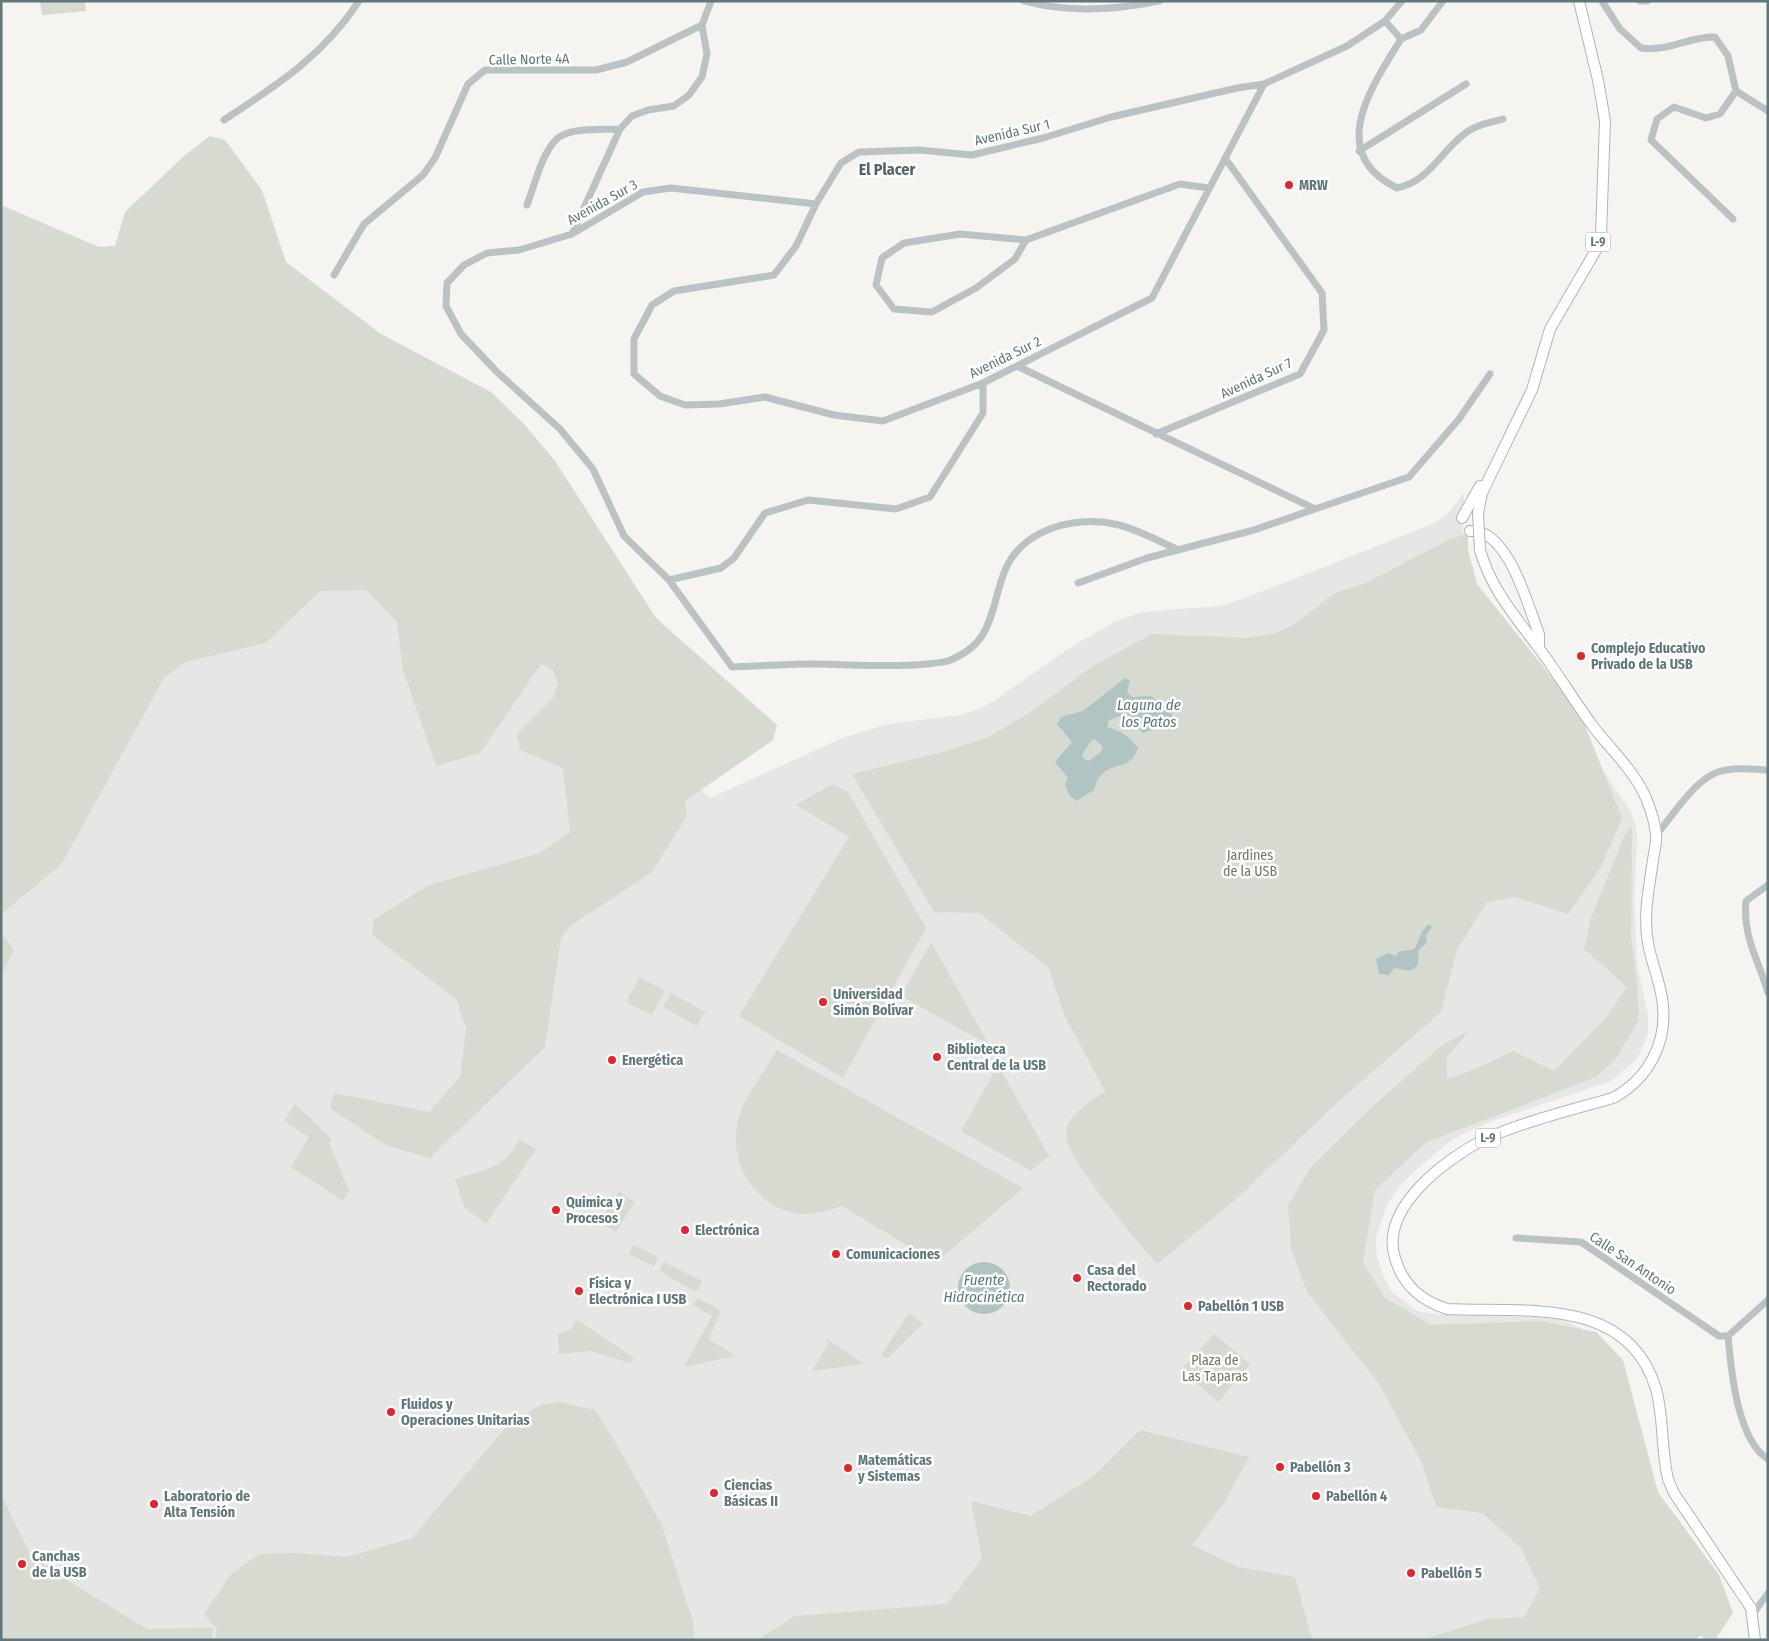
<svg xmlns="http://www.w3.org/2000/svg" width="1769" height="1641" font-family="'Fira Sans Condensed',sans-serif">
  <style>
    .built { fill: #e6e6e5 }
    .green { fill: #d6dad0 }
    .water { fill: #b1c4c4; fill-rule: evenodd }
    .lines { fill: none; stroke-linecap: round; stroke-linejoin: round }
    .primary-casing { stroke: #afb6b8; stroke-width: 12 }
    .street { stroke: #bbc2c4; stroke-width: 7 }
    .primary { stroke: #fff; stroke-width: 10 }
    .primary-bridge-casing { stroke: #afb6b8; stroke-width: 12; stroke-linecap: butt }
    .primary-bridge { stroke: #fff; stroke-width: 10 }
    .poi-dot { fill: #e2242c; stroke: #fff; stroke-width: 2 }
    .labels { text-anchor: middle; stroke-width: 5; stroke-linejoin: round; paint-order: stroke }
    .shield { fill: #fff; stroke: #90a0a3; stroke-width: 1 }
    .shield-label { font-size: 12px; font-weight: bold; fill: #60787c }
    .street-label { font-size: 14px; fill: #60787c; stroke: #fff }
    .poi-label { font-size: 14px; font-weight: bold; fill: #60787c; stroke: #fff; text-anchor: start }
    .park-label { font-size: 14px; fill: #6e7a63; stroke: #fff }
    .water-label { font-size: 15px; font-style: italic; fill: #5a7878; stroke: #fff }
    .quarter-label { font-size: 16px; font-weight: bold; fill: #526468; stroke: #fff }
  </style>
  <rect width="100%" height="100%" fill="#f5f4f1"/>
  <path class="built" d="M1 415 193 427 642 729 710 798 845 737 888 724 960 715 980 709 995 700 1071 647 1114 622 1142 612 1220 606 1245 598 1435 523 1450 511 1464 493 1463 530 1468 560 1475 582 1630 810 1636 827 1637 842 1634 900 1637 964 1648 1016V1035L1637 1059 1611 1081 1498 1119 1468 1131 1448 1143 1419 1167 1400 1186 1387 1205 1376 1237 1377 1258 1384 1278 1392 1292 1417 1311 1441 1315 1534 1317 1561 1320 1581 1328 1596 1340 1650 1640H1Z"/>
  <path class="green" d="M40 1H85L86 11 42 15Z
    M210 136 225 140 262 190 286 262 381 334 491 392 525 425 555 461 656 618 777 725 773 740 685 801 687 816 652 872 570 926 561 938 545 1047 430 1158 385 1145 330 1108 334 1093 429 1112 460 1077 466 1028 456 999 372 935 374 919 429 885 540 853 570 832 563 768 520 750 517 734 553 698 558 683 552 669 541 664 480 753 436 766 403 670 397 622 366 590 320 591 266 643 185 662 164 678 61 865 1 914V205L99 247 115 246 125 212 184 156Z
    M1468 533V550L1477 584 1580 713 1622 818 1601 867 1568 914 1515 897 1487 902 1457 950 1441 1012 1340 1100 1234 1201 1157 1264C1138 1241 1067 1161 1066 1135 1065 1115 1091 1102 1105 1091L1063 1013 1049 968 979 913 934 912 852 774 939 753 989 737 1029 713 1093 666 1152 634 1246 638 1276 633 1293 625 1335 593 1366 583 1446 541Z
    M832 784 848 792 926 928 843 1078 739 1016 849 837 796 805Z
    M1632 826 1631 937 1637 982 1639 1020 1615 1060 1596 1077 1425 1143 1375 1190 1363 1262 1384 1297 1431 1325 1541 1321 1596 1332 1623 1360 1658 1492 1719 1575 1733 1613 1715 1640H1705L1701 1635 1695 1640H1422L1488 1619 1524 1617 1540 1588 1520 1547 1482 1513 1436 1507 1422 1463 1379 1384 1307 1292 1291 1248 1288 1206 1310 1168 1372 1107 1441 1046 1470 1030 1447 1057V1079L1478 1068 1513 1051 1554 1071 1605 1019 1627 987 1584 949 1591 918 1625 834Z
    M1 933 14 950 1 975Z
    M931 942 989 1045 901 996Z
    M640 977 665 991 652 1015 626 1002Z
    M671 993 705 1012 697 1026 663 1007Z
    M777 1050 1023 1188 936 1263 842 1206C829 1210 815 1215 801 1214 757 1209 727 1163 738 1121 743 1098 765 1071 777 1050Z
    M998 1065 1049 1156 1031 1171 961 1131Z
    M295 1104 332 1139 329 1143 349 1191 343 1201 291 1167 309 1137 284 1121Z
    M519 1139 536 1149 486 1224 464 1207 455 1179C483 1170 506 1168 519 1139Z
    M619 1192 635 1202 616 1232 600 1222Z
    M634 1245 658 1257 654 1266 630 1255 629 1252Z
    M664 1262 702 1281 698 1291 692 1290 661 1272 660 1269Z
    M698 1298 717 1308 720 1313 709 1339 735 1356 684 1367 712 1316 693 1305Z
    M909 1313 923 1323 887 1359 881 1355Z
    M577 1320 634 1358 630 1363 591 1351 559 1354 558 1334 570 1330Z
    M1214 1334 1250 1364 1218 1402 1181 1370Z
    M826 1338 864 1364 812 1371 828 1344Z
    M559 1402 595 1410 614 1440 661 1523 693 1622 694 1640H215L217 1630 204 1614 231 1574 259 1554 295 1553 347 1557 412 1538 506 1427 540 1405Z
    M1140 1430 1249 1457 1223 1505 1192 1545 1238 1567 1295 1577 1312 1640H757L795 1616 947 1604 982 1558 971 1501 1030 1516 1094 1476Z
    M3 1499 30 1554 57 1574 147 1629 213 1628 211 1640H1V1501Z"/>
  <path class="water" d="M1125 678 1130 681 1127 692 1132 697 1151 696 1173 711 1170 722 1143 733C1136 727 1135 719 1127 714L1109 720 1107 727C1120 730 1130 737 1138 748 1128 777 1103 755 1094 790L1076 801 1070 796 1065 785 1068 778 1055 762 1072 742 1057 724 1061 717 1083 711ZM1095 739 1103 747 1101 752 1089 761 1084 759 1082 755 1091 741Z
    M1429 924 1432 927 1426 936 1427 942 1419 950 1418 965C1409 975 1405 969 1394 968L1389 975 1379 974 1376 959 1388 953 1396 956 1398 952 1414 949C1420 940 1420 931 1429 924Z
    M958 1288a26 26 0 1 1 52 0a26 26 0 1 1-52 0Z"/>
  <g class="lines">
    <defs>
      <path id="primary" d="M1478 513 1482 493 1532 390 1550 329 1596 250 1601 234 1605 121 1598 80 1579 1
        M1462 518 1480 486
        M1470 531C1508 528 1528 606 1539 634V647
        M1480 550C1491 589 1515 616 1538 647 1557 672 1573 699 1592 725 1609 748 1634 770 1646 798 1650 808 1655 822 1656 834 1657 842 1654 852 1653 860 1649 888 1643 915 1648 943 1651 961 1659 979 1662 998 1669 1040 1650 1078 1613 1098 1571 1110 1525 1121 1485 1139 1447 1158 1379 1208 1395 1258 1403 1285 1420 1300 1447 1309 1523 1313 1628 1295 1656 1389 1664 1418 1661 1450 1668 1479L1674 1493 1751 1608 1755 1640"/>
    </defs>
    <use href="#primary" class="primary-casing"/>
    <path class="street" d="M1024 1C1067 13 1115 10 1159 1
      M1602 1 1620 29 1641 48C1670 52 1689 36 1715 37L1728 56 1736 91 1768 111
      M1640 1H1647
      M1385 21 1401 39C1372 86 1325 153 1397 188 1429 181 1439 154 1463 135 1474 125 1489 123 1503 119
      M1401 39 1421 30 1443 1
      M1264 84 1152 298 983 383 883 421 834 415 765 397 719 404 685 405 660 396 634 374V339L652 305 674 291 774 275 796 246 816 204 841 163 859 152 919 150 972 155 1043 138 1111 117 1237 88 1264 84 1347 46 1385 21 1402 1
      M224 120C277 85 323 56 359 1
      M1359 151 1466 84
      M816 204 671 188 643 192 572 234 519 250 487 253 464 265 447 283 446 306 461 334 497 372 560 429 593 469 624 536 669 580 721 568 734 558 765 513 808 500 896 509 930 497 983 413V383
      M527 205C535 185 544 141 565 134 581 128 603 130 620 129
      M1733 219 1651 140 1657 119 1674 107 1706 118 1720 114 1736 91
      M572 234 620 129 632 116 648 110 674 106 689 95 702 77 707 54 702 25 711 1
      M1026 240 1015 259 976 288 932 312 894 309 876 285 882 258 904 243 960 234 1026 240 1180 184 1209 188
      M334 275 364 224 423 175 435 158 468 84 485 70H596L627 62 702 25
      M1017 366 1315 509 1409 477 1459 419 1490 374
      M1156 434 1300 374 1324 330 1322 293 1225 158
      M669 580 732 667C759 666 785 664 812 664 850 664 888 668 926 664 933 663 941 663 948 661 994 643 989 613 1004 573 1021 528 1076 515 1119 525 1139 530 1160 542 1179 550
      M1078 583 1147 558 1254 530 1315 509
      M1656 835C1672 817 1695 779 1718 772 1733 767 1752 769 1768 770
      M1768 885 1746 901C1742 936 1759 961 1768 993
      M1516 1238 1581 1242 1719 1336H1728
      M1768 1300 1728 1336C1731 1369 1737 1440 1768 1459
      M1753 1614 1768 1593"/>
    <use href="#primary" class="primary"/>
    <defs>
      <path id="primary-bridge" d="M1478 513 1480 550"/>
    </defs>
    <use href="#primary-bridge" class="primary-bridge-casing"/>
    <use href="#primary-bridge" class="primary-bridge"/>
  </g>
  <g class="poi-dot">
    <circle cx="1289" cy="185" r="5"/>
    <circle cx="1581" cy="656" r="5"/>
    <circle cx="823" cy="1002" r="5"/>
    <circle cx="937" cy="1057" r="5"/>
    <circle cx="612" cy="1060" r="5"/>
    <circle cx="556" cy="1210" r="5"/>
    <circle cx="685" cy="1230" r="5"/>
    <circle cx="836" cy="1254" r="5"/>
    <circle cx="1077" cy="1278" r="5"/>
    <circle cx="579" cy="1291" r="5"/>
    <circle cx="1188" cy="1306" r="5"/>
    <circle cx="391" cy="1412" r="5"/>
    <circle cx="1280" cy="1467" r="5"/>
    <circle cx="848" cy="1468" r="5"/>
    <circle cx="714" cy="1493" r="5"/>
    <circle cx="1316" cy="1496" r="5"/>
    <circle cx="154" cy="1504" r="5"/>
    <circle cx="22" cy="1564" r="5"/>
    <circle cx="1411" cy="1573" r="5"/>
  </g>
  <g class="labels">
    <g class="shield">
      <rect x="1585.5" y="232.5" width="25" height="19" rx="4"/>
      <rect x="1475.5" y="1128.5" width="25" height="19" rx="4"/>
    </g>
    <g class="shield-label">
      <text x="1598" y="246">L-9</text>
      <text x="1488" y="1142">L-9</text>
    </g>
    <g class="street-label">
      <text transform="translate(529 59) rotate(-1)" y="5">Calle Norte 4A</text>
      <text transform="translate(1012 132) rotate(-13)" y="5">Avenida Sur 1</text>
      <text transform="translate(602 202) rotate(-29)" y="5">Avenida Sur 3</text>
      <text transform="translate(1005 357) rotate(-26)" y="5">Avenida Sur 2</text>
      <text transform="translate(1256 378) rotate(-25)" y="5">Avenida Sur 7</text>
      <text transform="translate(1633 1263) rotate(34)" y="5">Calle San Antonio</text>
    </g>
    <g class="poi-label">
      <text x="1299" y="190">MRW</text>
      <text x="1591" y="653">Complejo Educativo<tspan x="1591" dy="16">Privado de la USB</tspan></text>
      <text x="833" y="999">Universidad<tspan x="833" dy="16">Simón Bolívar</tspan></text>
      <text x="947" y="1054">Biblioteca<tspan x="947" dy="16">Central de la USB</tspan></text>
      <text x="622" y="1065">Energética</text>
      <text x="566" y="1207">Quimica y<tspan x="566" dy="16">Procesos</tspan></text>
      <text x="695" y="1235">Electrónica</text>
      <text x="846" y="1259">Comunicaciones</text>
      <text x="1087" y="1275">Casa del<tspan x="1087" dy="16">Rectorado</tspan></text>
      <text x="589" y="1288">Física y<tspan x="589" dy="16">Electrónica I USB</tspan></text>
      <text x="1198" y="1311">Pabellón 1 USB</text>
      <text x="401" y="1409">Fluidos y<tspan x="401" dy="16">Operaciones Unitarias</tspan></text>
      <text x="858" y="1465">Matemáticas<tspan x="858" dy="16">y Sistemas</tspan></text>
      <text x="1290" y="1472">Pabellón 3</text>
      <text x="724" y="1490">Ciencias<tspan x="724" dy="16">Básicas II</tspan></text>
      <text x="164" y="1501">Laboratorio de<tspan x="164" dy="16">Alta Tensión</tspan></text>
      <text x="1326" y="1501">Pabellón 4</text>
      <text x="32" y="1561">Canchas<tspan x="32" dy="16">de la USB</tspan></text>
      <text x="1421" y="1578">Pabellón 5</text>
    </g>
    <g class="park-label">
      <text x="1250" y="860">Jardines<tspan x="1250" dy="16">de la USB</tspan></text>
      <text x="1215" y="1365">Plaza de<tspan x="1215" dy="16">Las Taparas</tspan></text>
    </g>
    <g class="water-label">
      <text x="1149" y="710">Laguna de<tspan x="1149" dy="17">los Patos</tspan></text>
      <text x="984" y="1285">Fuente<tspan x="984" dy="17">Hidrocinética</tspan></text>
    </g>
    <g class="quarter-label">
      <text x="887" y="175">El Placer</text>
    </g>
  </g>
  <rect width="1769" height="1641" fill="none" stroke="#60787c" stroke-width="5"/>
</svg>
